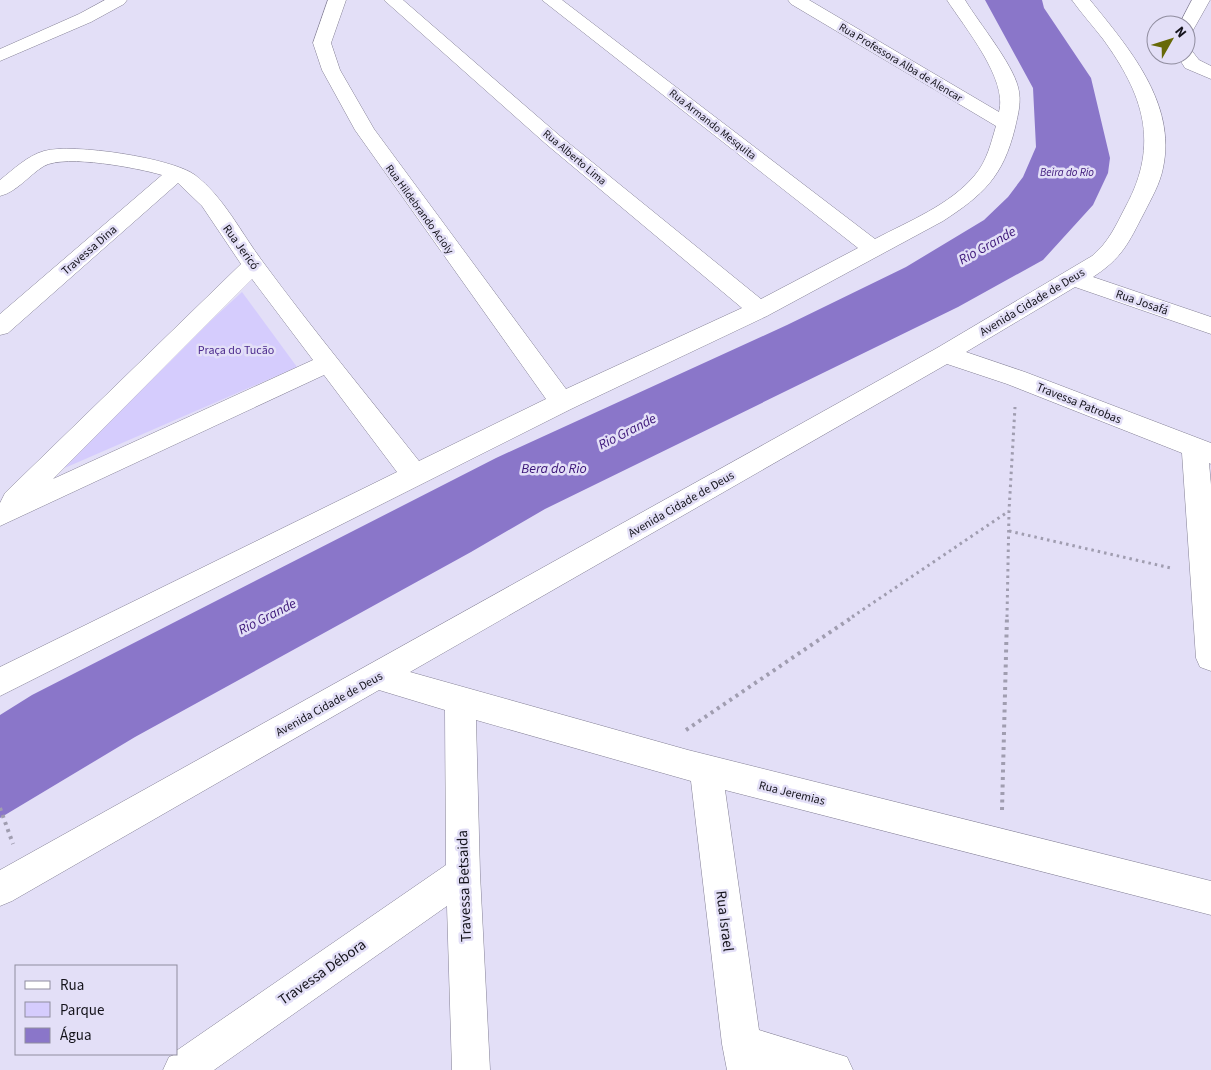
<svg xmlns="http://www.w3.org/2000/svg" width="1211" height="1070" font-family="'Source Sans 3',sans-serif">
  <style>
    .green { fill: #d5ccfd }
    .water { fill: #8a76c9 }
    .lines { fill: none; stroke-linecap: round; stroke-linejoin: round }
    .minor-casing { stroke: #848095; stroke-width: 1 }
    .path-far1 { stroke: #a09db0; stroke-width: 3; stroke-dasharray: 2.5 4; stroke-linecap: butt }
    .path { stroke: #a09db0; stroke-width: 4; stroke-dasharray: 3 4.5; stroke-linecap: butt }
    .minor { fill: #fff; fill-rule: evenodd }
    .labels { text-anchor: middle; stroke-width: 5; stroke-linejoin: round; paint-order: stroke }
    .far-street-label { font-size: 11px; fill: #14131b; stroke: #e3dff7 }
    .far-water-label { font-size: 11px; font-style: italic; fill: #3b1578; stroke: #e3dff7 }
    .street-label { font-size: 12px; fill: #14131b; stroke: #e3dff7 }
    .park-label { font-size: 12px; fill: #4d2c8e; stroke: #e3dff7 }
    .water-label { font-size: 14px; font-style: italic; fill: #3b1578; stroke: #e3dff7 }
    .near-street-label { font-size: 15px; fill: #14131b; stroke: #e3dff7 }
  </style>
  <rect width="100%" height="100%" fill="#e3dff7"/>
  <path class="green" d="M242 292 297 367 37 480Z"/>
  <path class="water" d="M985 0H1042L1044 8 1091 78 1110 158 1108 173 1093 205 1043 260 958 307 545 509 471 552 135 737 0 818V715L32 695 496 458 787 325 906 267 984 220 1008 197 1023 177 1036 147 1033 88Z"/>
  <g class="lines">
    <defs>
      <path id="minor" d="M105 0H127L124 4 91 22 0 61V49L79 14Z
        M328 0H346L331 43 340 70 374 129 566 389 742 308 546 144 384 0H403L560 136 761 299 858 248 542 0H562L875 239C909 221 950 205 975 175 987 161 991 143 996 126L791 4 788 0H809L999 112C1008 79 965 28 947 0H965C979 23 1012 63 1018 87 1022 102 1018 114 1015 128 1003 177 983 195 943 221L767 316 571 409 0 696V667L397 472 324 375 0 526V503L5 493 241 264 202 206 178 183 8 333 0 335V314L162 175C138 168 66 154 44 166 29 175 17 192 0 196V180C14 169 27 156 44 151 73 143 172 158 195 175 224 197 241 233 263 262 313 330 367 395 419 461L546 399 355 130 322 70 313 43ZM252 279 313 360 53 479Z
        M1072 0H1090C1128 47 1177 103 1163 168 1160 184 1151 199 1144 213 1128 244 1122 258 1093 277L1211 317V334L1075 287 966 352 1025 372 1211 443V464L1209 463 1211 485V671L1200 667 1196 658 1182 453 1007 384 947 364 410 672 688 750 1211 881V915L725 790 759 1030 847 1057 853 1070H727L722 1044 691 781 476 720 480 874 490 1070H452L447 906 214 1070H163L169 1057 176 1054V1051L446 865 445 710 379 690 12 901 0 906V870L937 348 1092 256C1109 242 1116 225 1126 206 1160 143 1143 94 1103 39 1093 26 1082 14 1072 0Z
        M1192 0H1210L1192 32 1186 33V25H1179Z
        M1186 50 1192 51 1199 60 1211 66V79L1185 68 1177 55H1186Z"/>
    </defs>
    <use href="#minor" class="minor-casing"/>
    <path class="path-far1" d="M1009 531 1171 568
      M852 617 1009 511
      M1007 617 1009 511 1015 407"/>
    <path class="path" d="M686 730 854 616
      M0 808 13 844
      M1002 810 1007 616"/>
    <use href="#minor" class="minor"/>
  </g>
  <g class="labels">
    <g class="far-street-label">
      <text transform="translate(901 62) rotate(31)" y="4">Rua Professora Alba de Alencar</text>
      <text transform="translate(713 124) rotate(38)" y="4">Rua Armando Mesquita</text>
      <text transform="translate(575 157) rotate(40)" y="4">Rua Alberto Lima</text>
      <text transform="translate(420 209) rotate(54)" y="4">Rua Hildebrando Acioly</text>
    </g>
    <g class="far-water-label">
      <text x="1067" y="176">Beira do Rio</text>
    </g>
    <g class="street-label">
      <text transform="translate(241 247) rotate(54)" y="4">Rua Jericó</text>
      <text transform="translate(89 250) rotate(-41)" y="4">Travessa Dina</text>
      <text transform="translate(1032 302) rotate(-31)" y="4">Avenida Cidade de Deus</text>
      <text transform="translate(1142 302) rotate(19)" y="4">Rua Josafá</text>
      <text transform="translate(1079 403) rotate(22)" y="4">Travessa Patrobas</text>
      <text transform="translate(681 504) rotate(-30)" y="4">Avenida Cidade de Deus</text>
      <text transform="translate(329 704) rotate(-29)" y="4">Avenida Cidade de Deus</text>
      <text transform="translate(792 793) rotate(14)" y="4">Rua Jeremias</text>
    </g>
    <g class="park-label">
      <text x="236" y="354">Praça do Tucão</text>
    </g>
    <g class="water-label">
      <text transform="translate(987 245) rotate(-29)" y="5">Rio Grande</text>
      <text transform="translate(627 431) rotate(-27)" y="5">Rio Grande</text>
      <text x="554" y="473">Bera do Rio</text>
      <text transform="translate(267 616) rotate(-27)" y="5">Rio Grande</text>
    </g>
    <g class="near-street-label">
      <text transform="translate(464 886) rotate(-92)" y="5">Travessa Betsaida</text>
      <text transform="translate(725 921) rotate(83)" y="5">Rua Israel</text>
      <text transform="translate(322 972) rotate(-35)" y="5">Travessa Débora</text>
    </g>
  </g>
  <rect x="15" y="965" width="162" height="90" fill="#e3dff7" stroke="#908d9f"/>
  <rect x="25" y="981" width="25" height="8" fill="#ffffff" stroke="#908d9f"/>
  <text x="60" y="990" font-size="15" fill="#14131b">Rua</text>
  <rect x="25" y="1002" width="25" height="15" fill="#d5ccfd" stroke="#908d9f"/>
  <text x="60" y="1015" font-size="15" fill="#14131b">Parque</text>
  <rect x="25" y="1028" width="25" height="15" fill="#8a76c9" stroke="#908d9f"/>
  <text x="60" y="1040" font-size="15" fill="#14131b">Água</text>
  <g transform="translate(1171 40) rotate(51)"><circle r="24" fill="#e3dff7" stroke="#908d9f"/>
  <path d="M0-4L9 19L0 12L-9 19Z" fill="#676907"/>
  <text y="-8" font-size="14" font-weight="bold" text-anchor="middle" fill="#14131b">N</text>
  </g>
</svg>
